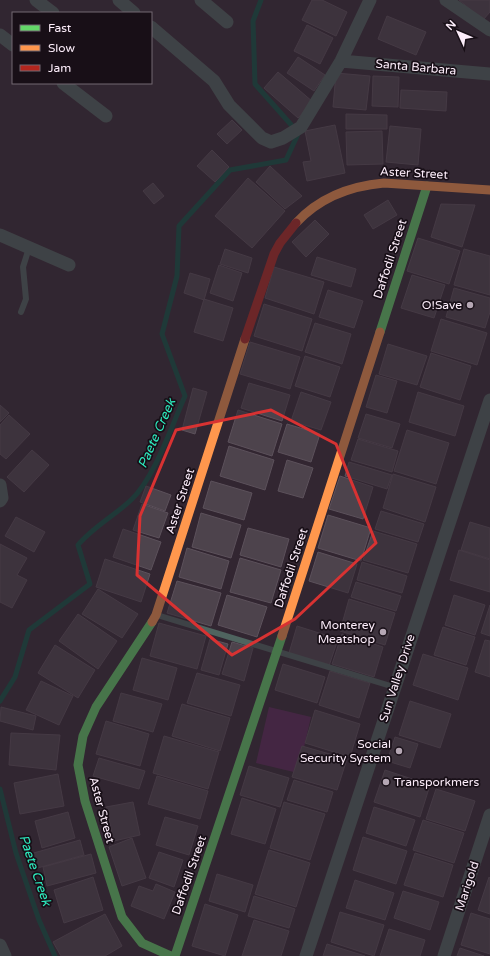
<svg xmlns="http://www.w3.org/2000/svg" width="490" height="956" font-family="'Varela Round',sans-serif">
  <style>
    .green { fill: #5c2759 }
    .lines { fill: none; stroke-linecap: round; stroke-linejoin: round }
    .stream { stroke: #0a5141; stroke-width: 5 }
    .building { fill: #4d434c; stroke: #5c515b }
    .lane { stroke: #4f645f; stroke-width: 6 }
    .street { stroke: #4f645f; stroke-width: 13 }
    .fast { stroke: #63d668; stroke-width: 9 }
    .slow { stroke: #ff974d; stroke-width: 9 }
    .jam { stroke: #b3261e; stroke-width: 9 }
    .marked { fill: none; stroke: #d83232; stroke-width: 3; stroke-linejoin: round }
    .poi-dot { fill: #b5a7b4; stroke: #180f17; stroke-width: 1.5 }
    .labels { text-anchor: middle; stroke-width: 3.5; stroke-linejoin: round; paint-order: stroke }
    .street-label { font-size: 12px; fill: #fcedfa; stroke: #180f17 }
    .poi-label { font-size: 12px; fill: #fcedfa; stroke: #180f17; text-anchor: end }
    .water-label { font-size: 13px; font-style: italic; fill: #2decbf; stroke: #180f17 }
  </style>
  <rect width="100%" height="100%" fill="#322631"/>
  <path class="green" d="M269 707 311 717 298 773 256 763Z"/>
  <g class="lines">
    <path class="stream" d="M261 0 253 21 255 84 294 128
      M0 701 15 677 29 630 90 584 78 545C93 527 114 516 131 500 154 479 172 425 185 396L162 334 177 276 179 226 230 170 286 160 298 134 297 133
      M0 789 16 853 39 920 55 956"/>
  </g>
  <path class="building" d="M312 0H322L347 12 336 36 302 20Z
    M459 0H490V12L483 20Z
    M387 16 426 32 416 55 378 39Z
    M307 25 333 38 320 64 294 51Z
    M298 57 325 75 314 91 287 73Z
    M278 72 313 102 298 118 264 88Z
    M336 73 370 76 366 110 333 107Z
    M373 76 399 77 398 107 372 106Z
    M401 90 447 92 446 111 400 108Z
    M346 114 387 115V129H346Z
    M232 120 242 130 227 144 217 134Z
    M335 125 345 173 307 181 303 162 311 161 305 131Z
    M390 126 421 129 418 165 386 162Z
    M382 131 383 164 347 165 346 132Z
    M212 150 229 167 215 182 197 166Z
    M270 166 302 196 285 209 256 182Z
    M248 178 285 211 252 248 215 216Z
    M153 183 164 196 154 204 143 191Z
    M388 200 397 215 373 229 364 215Z
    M441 204 475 205 462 247 431 237Z
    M315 220 329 234 306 257 292 242Z
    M418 238 460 251 449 284 407 271Z
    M225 249 252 258 248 273 220 264Z
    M464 249 490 256V295L454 285Z
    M317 257 356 269 351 287 311 275Z
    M219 265 242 273 233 301 210 293Z
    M274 267 324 282 314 314 265 298Z
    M190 273 210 279 204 300 184 293Z
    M412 275 445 285 434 318 401 308Z
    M454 288 490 298V312L485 328 446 317Z
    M328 290 363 301 354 328 319 317Z
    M204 299 233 308 223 341 194 332Z
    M264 304 312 319 302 351 254 336Z
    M441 319 487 333 477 365 431 351Z
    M315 323 351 334 342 364 305 352Z
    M250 342 300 357 290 389 240 374Z
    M388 344 427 356 417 385 379 374Z
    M431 353 471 366 460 400 420 387Z
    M305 356 340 367 330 397 295 386Z
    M376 375 397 381 387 413 366 407Z
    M249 383 290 395 282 421 241 408Z
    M193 388 207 392 195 434 182 430Z
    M301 392 331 402 321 430 291 421Z
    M418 392 464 406 455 436 409 422Z
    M0 405 9 413 0 422Z
    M238 410 282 424 272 456 228 442Z
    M366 414 400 424 392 448 358 438Z
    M9 415 30 434 6 459 0 454V425Z
    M287 424 320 434 311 462 278 452Z
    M407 430 449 443 436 484 394 471Z
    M358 439 398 451 392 472 351 460Z
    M229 446 274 460 265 490 220 476Z
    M32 450 49 465 24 492 7 477Z
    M287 460 313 468 303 498 278 491Z
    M349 462 392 475 387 489 345 476Z
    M393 474 436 487 425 522 383 508Z
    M340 476 373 487 363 519 329 509Z
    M211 481 252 493 244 520 203 508Z
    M146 486 171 495 165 511 140 502Z
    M142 504 168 513 159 538 133 530Z
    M381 511 424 524 418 542 375 529Z
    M201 513 241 525 231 558 192 547Z
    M328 515 371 528 361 561 318 548Z
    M16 517 45 532 34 552 5 536Z
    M470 522 490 528V559L461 550Z
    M248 528 289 539 281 567 240 555Z
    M123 529 161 542 151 570 113 557Z
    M373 531 417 544 408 573 363 560Z
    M0 544 27 558 17 575 27 580 12 608 0 602Z
    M187 548 229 561 221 589 179 577Z
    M459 550 490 560V592L450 580Z
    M318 552 357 564 348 593 309 581Z
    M240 558 281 570 271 603 230 592Z
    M105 559 150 574 141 602 96 587Z
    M362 562 407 576 402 593 357 580Z
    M177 581 221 593 211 626 167 613Z
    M356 582 401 596 396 611 351 597Z
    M98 589 138 614 122 638 82 614Z
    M227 595 267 607 257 637 218 625Z
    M454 595 485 605 475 635 445 625Z
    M349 599 395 613 385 645 340 631Z
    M490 605V636L481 633Z
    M78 614 117 641 98 669 59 641Z
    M159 623 206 636 197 669 150 656Z
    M297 626 338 639 329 666 289 653Z
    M443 627 475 637 466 665 434 655Z
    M342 634 383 647 374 677 332 664Z
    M210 639 228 644 219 675 201 670Z
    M485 640 490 641V677L475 672Z
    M232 642 253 648 244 681 222 674Z
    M55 645 95 670 78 698 38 673Z
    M423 654 468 668 458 700 413 685Z
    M142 658 177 668 168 700 133 690Z
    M283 664 325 677 317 703 275 690Z
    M330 671 370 683 359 718 319 705Z
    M197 673 240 685 231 716 187 703Z
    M41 681 73 696 59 725 26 710Z
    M121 693 162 704 153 732 113 721Z
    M410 701 451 714 440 748 399 735Z
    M182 704 230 718 220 751 172 736Z
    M1 707 36 716 33 730 0 721Z
    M315 710 360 724 350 757 305 743Z
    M106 721 149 734 140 766 96 754Z
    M11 733 60 735 56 770 9 765Z
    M164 736 219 752 208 789 153 773Z
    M395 737 418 744 410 768 387 761Z
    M302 746 347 759 337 790 292 777Z
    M99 758 145 771 139 789 93 776Z
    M249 766 289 778 280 807 240 795Z
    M385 770 430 785 420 817 374 802Z
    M58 774 64 806 20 814 14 783Z
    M157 776 208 791 200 819 148 804Z
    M294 780 333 792 327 812 287 800Z
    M436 789 475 801 465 831 426 819Z
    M242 798 276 809 265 844 231 834Z
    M133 802 140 835 114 841 106 807Z
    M284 802 325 814 310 860 270 848Z
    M374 807 415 820 406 846 366 833Z
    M68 812 75 838 42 848 35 821Z
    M165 817 198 826 189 855 156 845Z
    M423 820 464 833 454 863 413 850Z
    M363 837 407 851 396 884 353 870Z
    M132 838 146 878 122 886 109 847Z
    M80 840 84 855 34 869 30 854Z
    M269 850 310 863 296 907 255 894Z
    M159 852 183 860 174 887 149 878Z
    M415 853 453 865 443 897 404 885Z
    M91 854 96 873 47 886 43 867Z
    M217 874 253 885 245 912 209 901Z
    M93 877 103 910 64 923 54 890Z
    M489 877 490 878V914L478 910Z
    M355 880 394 893 385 920 346 908Z
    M156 884 175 892 164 919 131 906 139 886 153 891Z
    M403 891 439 902 430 930 394 918Z
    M254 896 295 909 289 928 248 916Z
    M205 904 238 915 225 956 192 946Z
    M340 912 384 925 374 956 331 942Z
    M471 913 490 919V954L461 945Z
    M105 914 122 946 105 956H61L53 942Z
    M254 920 289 931 281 956H242Z
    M389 929 425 940 420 956H380Z
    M327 944 365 956H323Z
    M460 948 484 956H457Z"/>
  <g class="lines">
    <path class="lane" d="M21 312 26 299 23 267 29 248
      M157 615 394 687"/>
    <path class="street" d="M36 0 53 13
      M119 0 134 13
      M201 0 227 22
      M446 0 490 30
      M151 27 214 81 229 105 262 138 271 142 283 138 301 127 341 61 370 0
      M0 35 13 45
      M341 61 490 74
      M63 83 106 116
      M0 235 69 265
      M0 485 2 498 0 501
      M0 945 5 956
      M306 956 490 400
      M444 956 490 815"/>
    <path class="fast" d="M380 332 427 186
      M152 622 96 707 83 736 78 765 85 801 122 917 142 943 171 956
      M175 956 282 636"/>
    <path class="slow" d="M296 223C319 198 350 186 384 183L490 190
      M152 622 156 615 245 339
      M282 636 380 332"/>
    <path class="jam" d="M245 339 274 254 280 243 296 223"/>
  </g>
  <path d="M0 0H490V956H0ZM271 410 336 444 376 543 295 619 232 655 137 575 140 516 176 430Z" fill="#322631" fill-opacity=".55" fill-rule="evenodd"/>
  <path class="marked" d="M271 410 336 444 376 543 295 619 232 655 137 575 140 516 176 430Z"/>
  <g class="poi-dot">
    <circle cx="470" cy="305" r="4"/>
    <circle cx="383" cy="632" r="4"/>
    <circle cx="399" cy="751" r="4"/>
    <circle cx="386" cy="782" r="4"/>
  </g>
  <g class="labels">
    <g class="street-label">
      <text transform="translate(416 67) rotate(5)" y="4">Santa Barbara</text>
      <text transform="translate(414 173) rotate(3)" y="4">Aster Street</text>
      <text transform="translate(390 259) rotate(-72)" y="4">Daffodil Street</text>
      <text transform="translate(180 501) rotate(-72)" y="4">Aster Street</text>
      <text transform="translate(291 568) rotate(-72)" y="4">Daffodil Street</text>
      <text transform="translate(397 678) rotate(-72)" y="4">Sun Valley Drive</text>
      <text transform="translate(102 810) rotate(75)" y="4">Aster Street</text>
      <text transform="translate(189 875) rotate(-71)" y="4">Daffodil Street</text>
      <text transform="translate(467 886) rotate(-72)" y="4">Marigold</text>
    </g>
    <g class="poi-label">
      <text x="462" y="309">O!Save</text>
      <text x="375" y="629">Monterey<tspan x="375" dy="14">Meatshop</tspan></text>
      <text x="391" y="748">Social<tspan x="391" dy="14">Security System</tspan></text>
      <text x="394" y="786" text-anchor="start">Transporkmers</text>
    </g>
    <g class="water-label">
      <text transform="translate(156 433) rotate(-66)" y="5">Paete Creek</text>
      <text transform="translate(36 870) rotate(71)" y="5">Paete Creek</text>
    </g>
  </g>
  <rect x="12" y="12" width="140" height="72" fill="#180f17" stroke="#736872"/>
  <rect x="20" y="25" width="20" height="6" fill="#63d668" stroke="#736872"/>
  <text x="48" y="32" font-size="12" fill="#fcedfa">Fast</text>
  <rect x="20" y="45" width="20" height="6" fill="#ff974d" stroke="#736872"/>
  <text x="48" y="52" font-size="12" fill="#fcedfa">Slow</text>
  <rect x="20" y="65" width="20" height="6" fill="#b3261e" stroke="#736872"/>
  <text x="48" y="72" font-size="12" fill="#fcedfa">Jam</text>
  <g transform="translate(458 32) rotate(314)" stroke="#180f17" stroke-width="3" paint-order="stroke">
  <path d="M0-3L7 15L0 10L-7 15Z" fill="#fcedfa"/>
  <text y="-6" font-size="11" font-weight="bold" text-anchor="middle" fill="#fcedfa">N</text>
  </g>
</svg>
